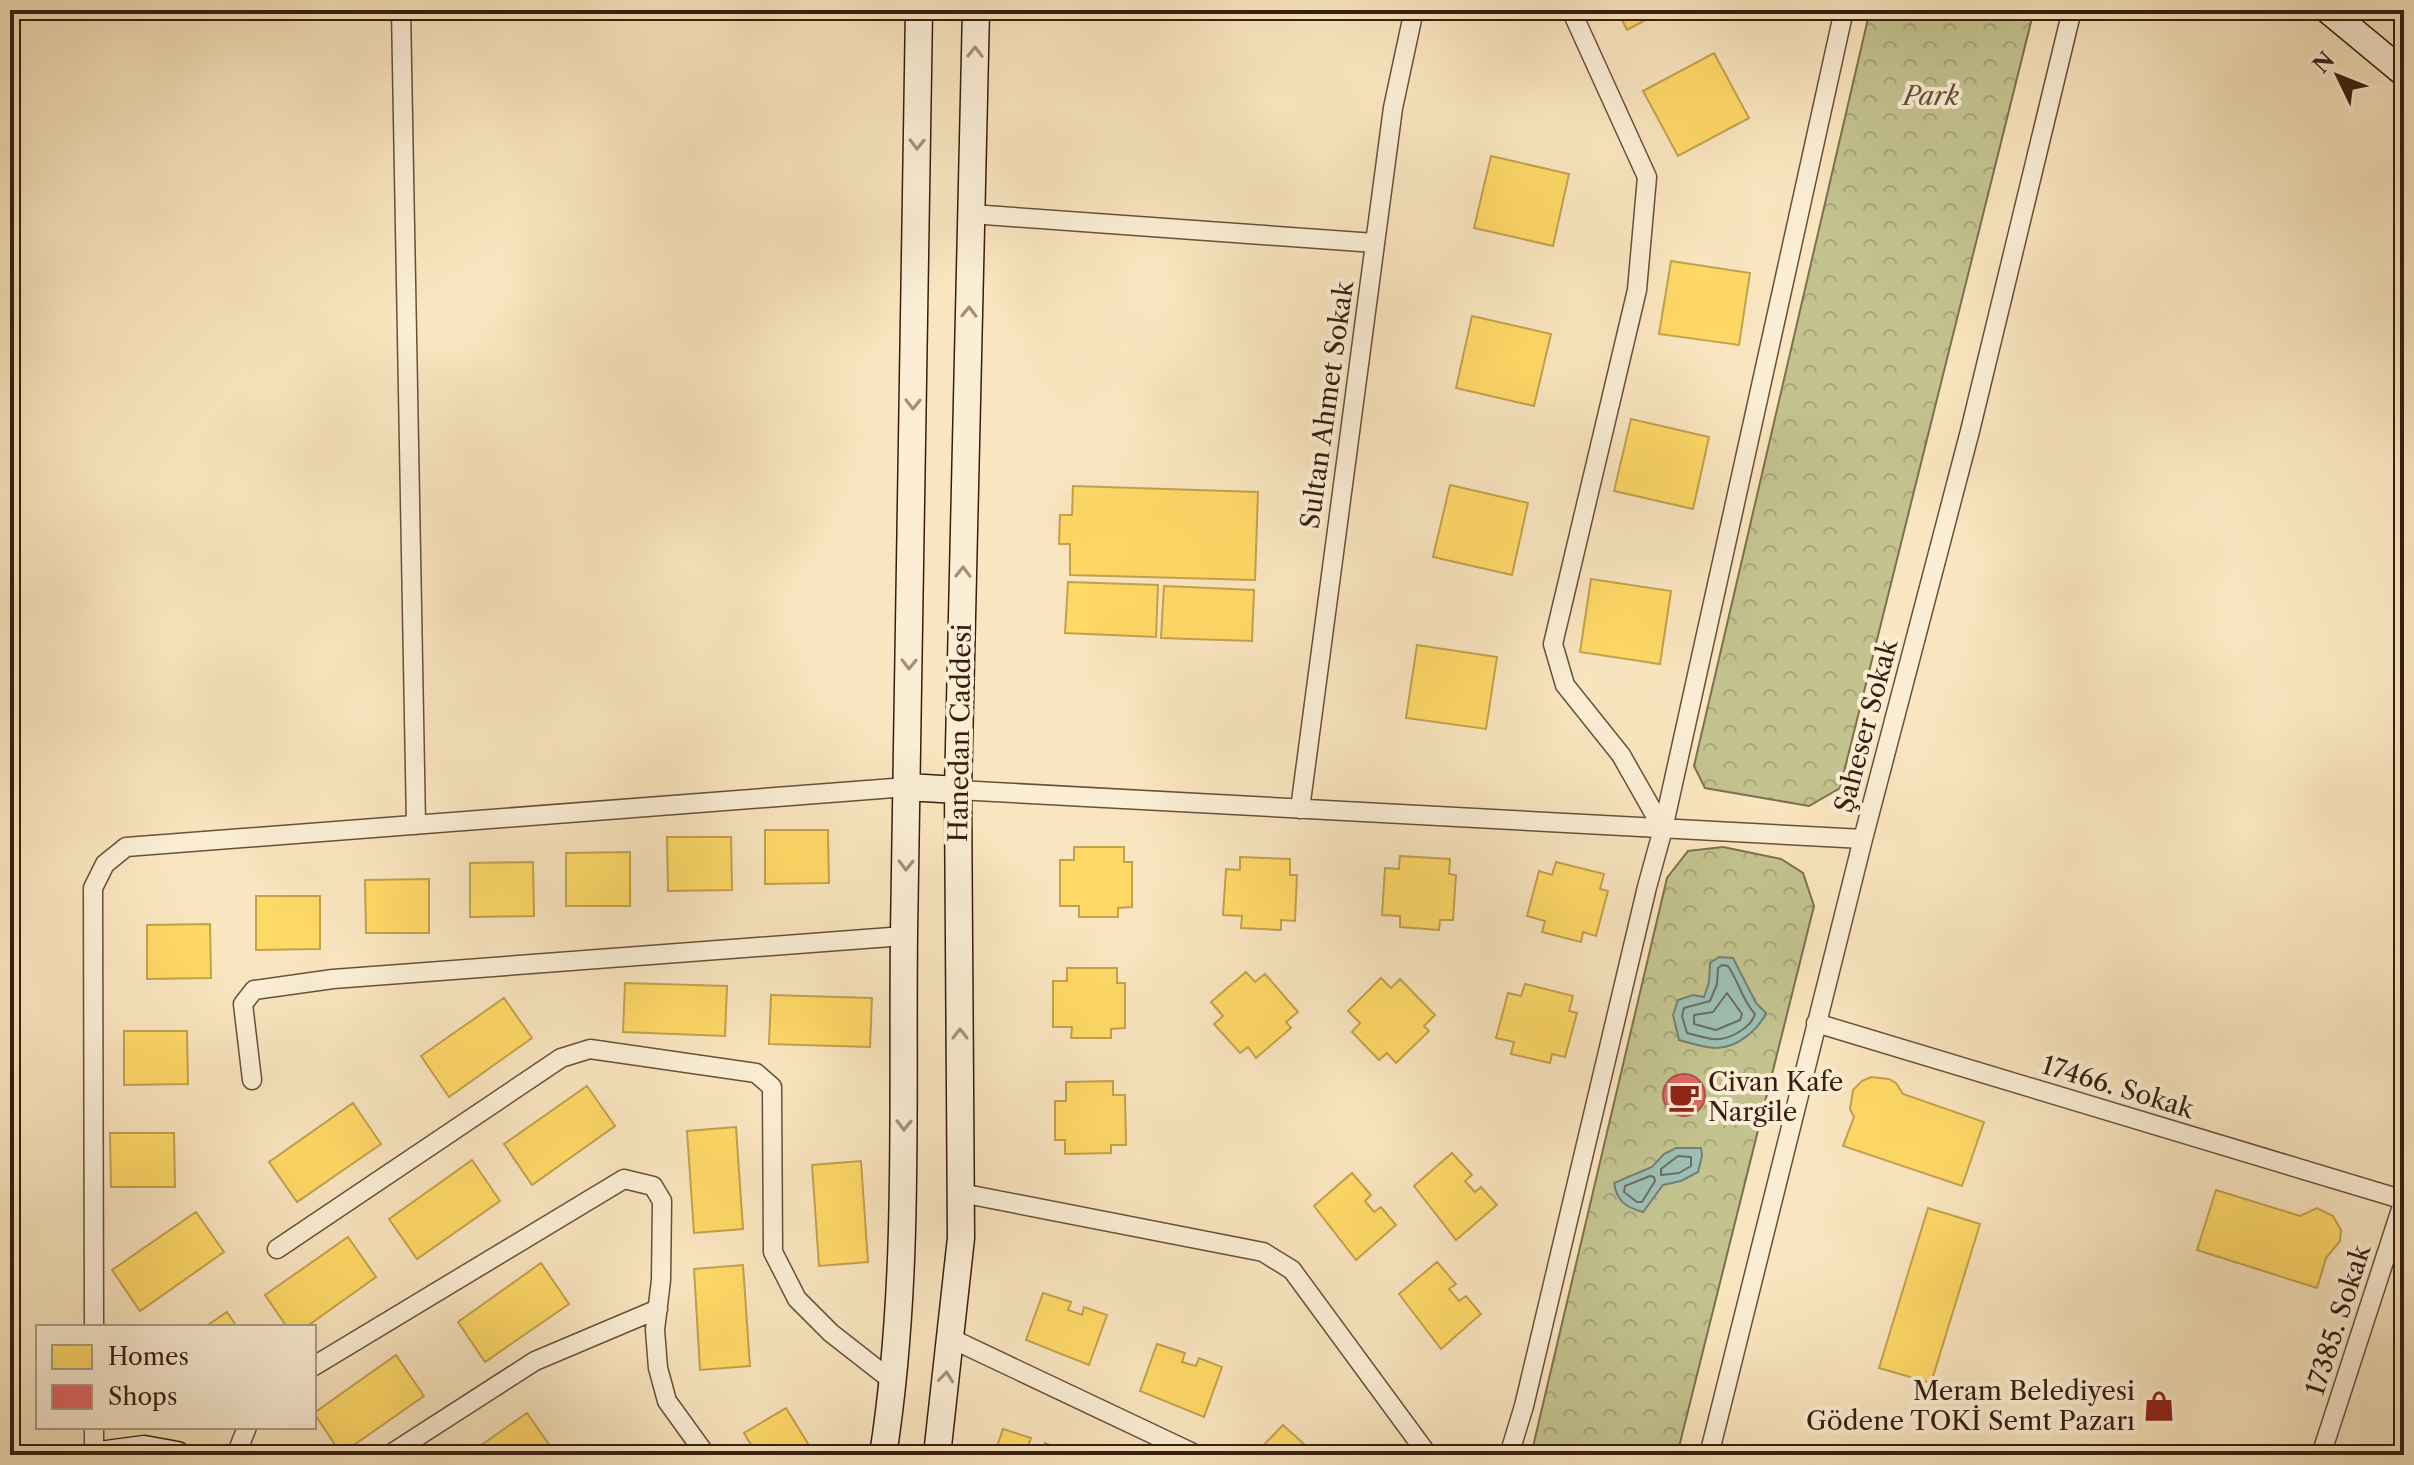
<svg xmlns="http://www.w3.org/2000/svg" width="2414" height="1465" font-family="'Libre Caslon Text',serif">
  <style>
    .forest { fill: url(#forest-crowns); stroke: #7e704e; stroke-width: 2 }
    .water { fill: #9ebfb5; stroke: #757f72; stroke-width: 2 }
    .homes { fill: #ffd966; stroke: #c3a14c; stroke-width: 2 }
    .shops { fill: #e06666; stroke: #ae504c; stroke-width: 2 }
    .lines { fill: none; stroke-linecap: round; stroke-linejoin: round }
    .shore { stroke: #6b6e62; stroke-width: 2 }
    .street-casing { stroke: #68503a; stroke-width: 21 }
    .secondary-casing { stroke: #381e0e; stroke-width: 29 }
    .street { stroke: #fbeed5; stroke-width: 18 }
    .secondary { stroke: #fbeed5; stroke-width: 26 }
    .oneway { stroke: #a3907b }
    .labels { text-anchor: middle; stroke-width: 8; stroke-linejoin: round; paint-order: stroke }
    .park-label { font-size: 26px; font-style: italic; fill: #625035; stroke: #fbeed5 }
    .street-label { font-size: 26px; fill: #381e0e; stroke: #fbeed5 }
    .poi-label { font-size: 26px; fill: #381e0e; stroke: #fbeed5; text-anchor: start }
  </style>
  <defs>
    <pattern id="forest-crowns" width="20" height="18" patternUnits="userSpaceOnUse" patternTransform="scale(2)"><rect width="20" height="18" fill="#c3c38f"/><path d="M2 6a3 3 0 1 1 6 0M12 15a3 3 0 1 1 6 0" fill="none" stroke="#a8a77a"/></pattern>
  </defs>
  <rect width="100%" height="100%" fill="#f9e5bf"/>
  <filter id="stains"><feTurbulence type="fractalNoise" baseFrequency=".0025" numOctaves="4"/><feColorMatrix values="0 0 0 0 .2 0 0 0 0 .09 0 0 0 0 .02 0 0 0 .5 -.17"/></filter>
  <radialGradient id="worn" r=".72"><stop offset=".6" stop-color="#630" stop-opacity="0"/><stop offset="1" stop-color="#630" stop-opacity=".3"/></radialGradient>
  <path class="forest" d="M1870 10H2034L1840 788 1809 806 1705 788 1694 766Z
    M1723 847 1781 859 1803 873 1814 906 1677 1455H1531L1667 878 1688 851Z"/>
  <path class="water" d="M1719 957 1733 958 1756 1003 1766 1013C1758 1030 1737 1048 1716 1048 1705 1048 1690 1043 1679 1040L1673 1015 1678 1000 1693 995 1704 997 1709 982 1710 963Z
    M1676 1148H1701L1702 1156 1698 1172 1681 1181 1663 1185 1643 1212C1625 1207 1617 1201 1614 1183L1652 1167 1664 1154Z"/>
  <path class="homes" d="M1617 10H1664L1627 30Z
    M1714 53 1749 118 1678 156 1643 91Z
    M1491 156 1569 174 1553 246 1474 228Z
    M1671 261 1750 273 1739 345 1659 334Z
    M1472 316 1551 334 1534 406 1456 388Z
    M1631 419 1709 437 1693 509 1614 491Z
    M1450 485 1528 503 1512 575 1433 557Z
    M1073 486 1258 492 1255 580 1070 575V544H1059L1060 515H1072Z
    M1591 579 1671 591 1660 664 1580 652Z
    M1068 582 1158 585 1156 637 1065 633Z
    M1164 586 1254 590 1252 641 1161 638Z
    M1417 645 1497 657 1486 729 1406 718Z
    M765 830H828L829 883 765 884Z
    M667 837H731L732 890 668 891Z
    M1074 847H1124V862H1132V907L1118 908V917H1079V906H1060V860H1074Z
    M630 852V906H566V853Z
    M1400 856 1450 859 1449 874 1456 875 1453 920H1440L1439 930 1400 927V916L1382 915 1385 868 1399 869Z
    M1240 857 1290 859V875H1297L1295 921 1281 920V930L1241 928 1242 916 1223 915 1226 869 1240 870Z
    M533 862 534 916 470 917V863Z
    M1556 862 1604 874 1600 889 1608 891 1596 936 1583 932 1581 942 1542 932 1545 921 1527 916 1539 871 1552 875Z
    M429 879V933H366L365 880Z
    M256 896H320V949L256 950Z
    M210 924 211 978 147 979V925Z
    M1067 968H1117V983H1125V1028L1111 1029V1038H1071L1072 1027H1053V981H1067Z
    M1246 972 1255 982 1265 974 1298 1012 1286 1022 1291 1028 1256 1058 1248 1047 1240 1053 1214 1024 1223 1016 1211 1002Z
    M1381 978 1391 988 1400 979 1435 1015 1424 1026 1429 1031 1396 1063 1387 1053 1379 1060 1352 1032 1360 1023 1348 1011Z
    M625 983 727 986 725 1036 623 1032Z
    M1525 984 1573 996 1569 1011 1577 1013 1565 1057 1552 1054 1550 1063 1511 1054 1514 1042 1496 1038 1508 993 1521 996Z
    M771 995 872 998 870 1047 769 1044Z
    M504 998 532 1038 449 1097 421 1056Z
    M124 1031H187L188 1084 124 1085Z
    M1871 1077 1889 1079 1896 1083 1903 1094 1984 1122 1962 1186 1843 1146 1854 1117 1850 1109 1853 1090 1862 1081Z
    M1113 1081V1095H1125L1126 1145H1111V1153L1065 1154V1140H1055V1101H1066V1082Z
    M587 1086 615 1126 532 1185 504 1144Z
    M353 1103 381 1144 297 1202 269 1162Z
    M736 1127 743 1229 694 1233 687 1131Z
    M110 1133H174L175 1187H111Z
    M1452 1153 1472 1175 1465 1181 1475 1192 1481 1187 1497 1205 1456 1240 1414 1186Z
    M472 1160 500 1201 417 1259 389 1219Z
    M861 1161 868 1262 819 1266 812 1165Z
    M1352 1173 1371 1195 1365 1201 1374 1212 1381 1207 1396 1225 1356 1260 1314 1206Z
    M2216 1190 2300 1216 2317 1208 2333 1216 2341 1230 2340 1241 2326 1258 2317 1288 2197 1250Z
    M1928 1208 1980 1224 1931 1383 1879 1368Z
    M196 1212 224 1252 140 1311 112 1270Z
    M348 1237 376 1277 306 1327H287L265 1295Z
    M1437 1262 1456 1284 1449 1289 1459 1301 1466 1296 1481 1314 1441 1349 1399 1294Z
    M541 1263 569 1304 485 1362 458 1322Z
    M743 1265 750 1366 700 1370 694 1269Z
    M1043 1293 1071 1302 1068 1310 1082 1315 1084 1307 1107 1315 1089 1365 1026 1340Z
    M227 1312 237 1327H205Z
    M1157 1344 1185 1353 1182 1362 1196 1366 1199 1358 1222 1367 1204 1417 1140 1391Z
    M396 1355 424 1396 341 1454 314 1413Z
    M786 1408 815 1455H757L744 1433Z
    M527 1413 555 1453 552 1455H467Z
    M1283 1425 1304 1444 1298 1451 1303 1455H1254Z
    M1003 1429 1031 1438 1028 1446 1042 1451 1045 1443 1068 1452 1067 1455H994Z"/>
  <path class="shops" d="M1663 1095a21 21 0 1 1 42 0a21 21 0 1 1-42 0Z"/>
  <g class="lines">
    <path class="shore" d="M1722 965 1728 966C1739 982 1742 1000 1755 1014 1751 1028 1728 1041 1713 1039 1704 1038 1695 1035 1687 1033L1682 1016 1684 1008 1710 1001 1717 984 1718 968Z
      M1727 993 1742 1014 1740 1020 1716 1030 1694 1024V1015L1713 1012Z
      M1678 1156 1691 1157V1166L1679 1173 1661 1175V1169Z
      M1650 1176 1654 1177 1655 1181 1642 1202H1637L1624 1192 1625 1186Z"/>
    <defs>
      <path id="street" d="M401 10 416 825
        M1571 10 1647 177 1637 290 1553 644 1565 685 1621 755 1663 829
        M971 214 1375 243
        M958 790 1863 839
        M1300 809 1393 108 1414 10
        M1816 1023 2404 1200
        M252 1080 243 1004 254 990 333 979 904 936
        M961 1193 1263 1252 1292 1270 1428 1455
        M277 1249 561 1058 590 1049 756 1073 772 1087 773 1252 797 1299 831 1333 895 1383
        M94 1327 93 888 105 864 126 847 907 787
        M950 1338 1197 1455
        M314 1366 624 1179 653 1186 662 1201 661 1280 655 1330 658 1368 667 1401 706 1455
        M94 1427V1455
        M236 1455 247 1427
        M389 1455 535 1361 658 1309
        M1509 1455 1524 1406 1647 887 1663 829 1844 10
        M1709 1455 1863 839 1970 431 2072 10
        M2321 1455 2404 1200"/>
      <path id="secondary" d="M2328 10 2404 73
        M2402 10 2404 12
        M907 787 958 790
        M99 1455 144 1449 177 1455
        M883 1455C910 1283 902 1106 904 933 909 625 914 318 919 10
        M937 1455 961 1238 958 790 976 10"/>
    </defs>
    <use href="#street" class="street-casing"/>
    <use href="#secondary" class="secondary-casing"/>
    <use href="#street" class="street"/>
    <use href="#secondary" class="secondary"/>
  </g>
  <defs><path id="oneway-chevron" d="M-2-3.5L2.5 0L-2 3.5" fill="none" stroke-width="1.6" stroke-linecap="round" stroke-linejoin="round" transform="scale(2)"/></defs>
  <g class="oneway">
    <use href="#oneway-chevron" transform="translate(975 52) rotate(-89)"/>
    <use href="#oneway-chevron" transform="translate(917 144) rotate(91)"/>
    <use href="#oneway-chevron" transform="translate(969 312) rotate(-89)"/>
    <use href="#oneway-chevron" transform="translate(913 404) rotate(91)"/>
    <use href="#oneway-chevron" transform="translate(963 572) rotate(-89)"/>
    <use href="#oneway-chevron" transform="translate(909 664) rotate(91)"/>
    <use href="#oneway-chevron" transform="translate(906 865) rotate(91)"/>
    <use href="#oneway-chevron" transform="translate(960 1034) rotate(-90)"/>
    <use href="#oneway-chevron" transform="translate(904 1125) rotate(91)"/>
    <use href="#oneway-chevron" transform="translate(946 1377) rotate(-84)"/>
  </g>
  <defs>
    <symbol id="cafe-bare" viewBox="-9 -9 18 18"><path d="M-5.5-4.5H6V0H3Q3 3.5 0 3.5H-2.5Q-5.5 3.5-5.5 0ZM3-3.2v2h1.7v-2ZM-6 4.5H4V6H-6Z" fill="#8f2418" stroke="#fbeed5" stroke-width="2.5" paint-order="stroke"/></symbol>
    <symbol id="shop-bare" viewBox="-9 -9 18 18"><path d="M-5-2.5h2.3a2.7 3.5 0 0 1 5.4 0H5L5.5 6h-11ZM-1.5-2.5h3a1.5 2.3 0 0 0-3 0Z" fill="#8f2418" stroke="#fbeed5" stroke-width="2.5" paint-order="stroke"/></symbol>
  </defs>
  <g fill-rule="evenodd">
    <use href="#cafe-bare" x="1662" y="1075" width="44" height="44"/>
    <use href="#shop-bare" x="2137" y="1384" width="44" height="44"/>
  </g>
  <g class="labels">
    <g class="park-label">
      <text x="1931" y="105">Park</text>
    </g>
    <g class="street-label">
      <text transform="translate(1327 405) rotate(-82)" y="9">Sultan Ahmet Sokak</text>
      <text transform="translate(1866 726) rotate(-75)" y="9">Şaheser Sokak</text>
      <text transform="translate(960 733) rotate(-89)" y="9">Hanedan Caddesi</text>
      <text transform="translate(2118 1087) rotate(17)" y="9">17466. Sokak</text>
      <text transform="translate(2338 1320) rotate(-72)" y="9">17385. Sokak</text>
    </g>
    <g class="poi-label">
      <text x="1708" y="1091">Civan Kafe<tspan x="1708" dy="30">Nargile</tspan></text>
      <text x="2135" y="1400" text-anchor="end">Meram Belediyesi<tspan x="2135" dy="30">Gödene TOKİ Semt Pazarı</tspan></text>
    </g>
  </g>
  <rect width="2414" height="1465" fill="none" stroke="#f9e5bf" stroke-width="40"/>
  <rect x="12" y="12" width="2390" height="1441" fill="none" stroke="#381e0e" stroke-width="4"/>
  <rect x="20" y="20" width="2374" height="1425" fill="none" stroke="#381e0e" stroke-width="2"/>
  <rect x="36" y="1325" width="280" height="104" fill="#fbeed5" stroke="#ad9b85" stroke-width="2"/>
  <rect x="52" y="1345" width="40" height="24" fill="#ffd966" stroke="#ad9b85" stroke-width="2"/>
  <text x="108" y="1365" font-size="24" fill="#381e0e">Homes</text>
  <rect x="52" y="1385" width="40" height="24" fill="#e06666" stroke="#ad9b85" stroke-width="2"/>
  <text x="108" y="1405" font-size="24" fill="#381e0e">Shops</text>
  <g transform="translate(2338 76) rotate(313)" stroke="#fbeed5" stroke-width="6" paint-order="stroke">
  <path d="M0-6L14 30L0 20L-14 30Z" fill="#381e0e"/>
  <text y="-12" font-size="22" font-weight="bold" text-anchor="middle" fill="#381e0e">N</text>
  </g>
  <rect width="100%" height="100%" filter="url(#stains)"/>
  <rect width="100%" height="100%" fill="url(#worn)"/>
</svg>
